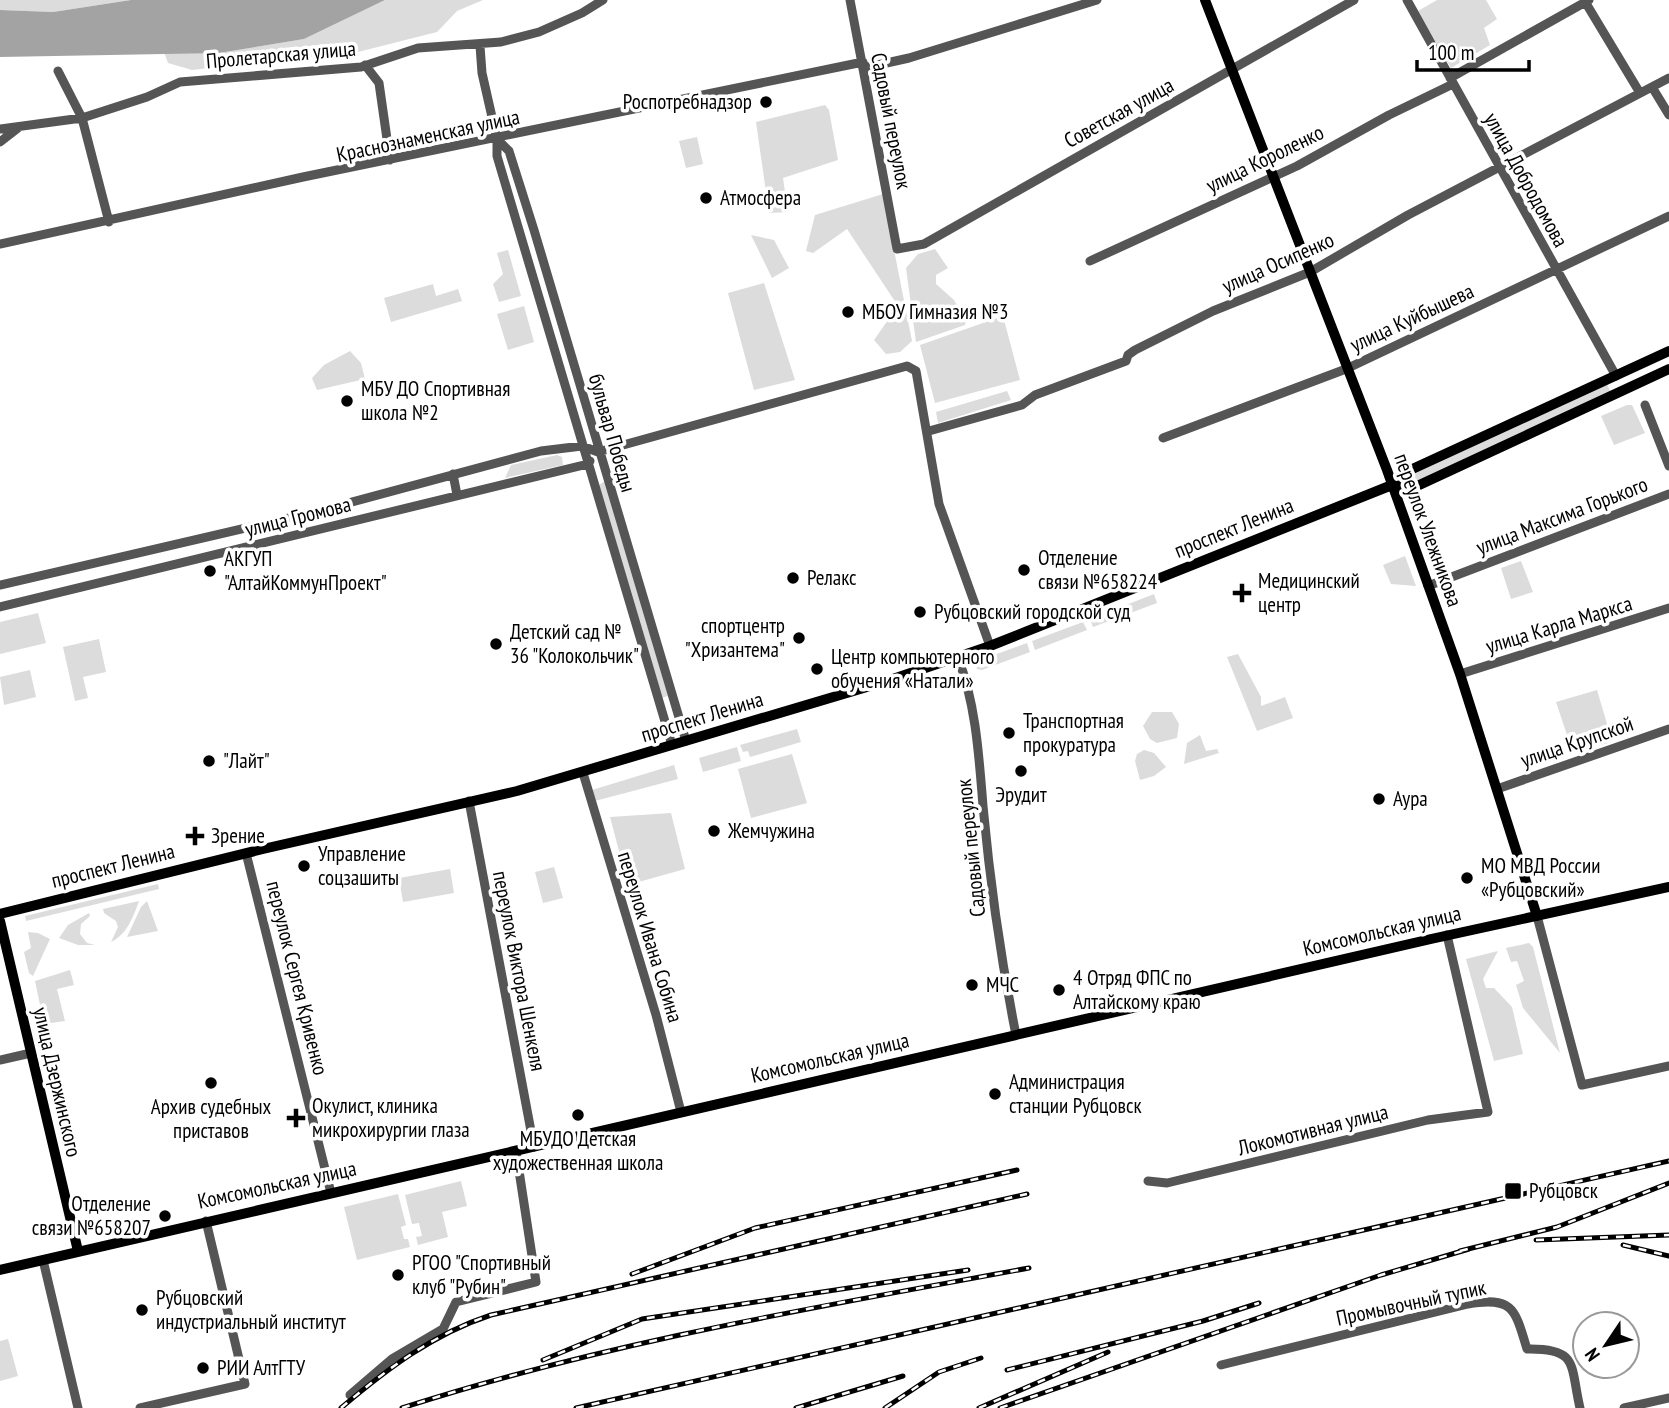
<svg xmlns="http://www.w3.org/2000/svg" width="1669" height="1408" font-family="'PT Sans Narrow',sans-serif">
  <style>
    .green { fill: #dcdcdc }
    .water { fill: #a3a3a3 }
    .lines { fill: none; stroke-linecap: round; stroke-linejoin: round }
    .minor { stroke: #555; stroke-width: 9 }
    .major { stroke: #000; stroke-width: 10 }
    .rail-casing { stroke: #000; stroke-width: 5 }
    .rail { stroke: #fff; stroke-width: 2.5; stroke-dasharray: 8; stroke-linecap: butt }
    .poi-dot { fill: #000; stroke: #fff; stroke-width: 2.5 }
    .labels { text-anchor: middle; stroke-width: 7; stroke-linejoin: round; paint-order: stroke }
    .street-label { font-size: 21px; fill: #000; stroke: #fff }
    .poi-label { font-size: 21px; fill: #000; stroke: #fff; text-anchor: start }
  </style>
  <rect width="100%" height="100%" fill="#fff"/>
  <path class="green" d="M0 0H131L53 12 0 10Z
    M385 0H483L457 11 437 32 358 52 192 70 168 63 164 52 219 53 304 39Z
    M1437 0H1486L1497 19 1484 28 1490 45 1451 68 1418 11Z
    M825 105 829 110 838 160 783 178 788 212 769 213 756 122Z
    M697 137 703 164 686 168 679 141Z
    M883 194 912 341 900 352 886 354 874 340 898 306 847 229 813 253 806 251 815 215Z
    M751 235 774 240 789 268 772 278Z
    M935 249 948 268 936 275V284L954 300 966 321 965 325 916 342 906 268 918 254Z
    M508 250 521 296 499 302 493 284 503 274 497 253Z
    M764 283 795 380 754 390 728 293Z
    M433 284 436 296 458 289 462 301 391 322 384 298Z
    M524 306 534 342 508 350 497 314Z
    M1003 316 1020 380 935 403 920 345Z
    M350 351 361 363 365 379 317 390 312 378 324 365Z
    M1606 382 1611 393 1414 485 1409 474Z
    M1007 391 1011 400 938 423 936 412Z
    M1627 405H1632L1645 433 1614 445 1601 416Z
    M557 455 562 457 563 465 505 478 511 465Z
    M605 481 668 696 661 698 599 485Z
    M1405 556 1416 586 1391 584 1383 565Z
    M1521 561 1533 592 1511 599 1501 568Z
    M1154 594 1157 603 1093 627 1090 619Z
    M38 613 46 643 0 654V622Z
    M1083 622 1087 630 1035 650 1032 641Z
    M99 639 106 672 83 677 88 698 75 701 63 647Z
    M1027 643 1030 652 982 670 977 669 975 662Z
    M1238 654 1261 697V706L1285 697 1293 718 1257 731 1227 657Z
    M30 670 36 697 4 705 0 677Z
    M1597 690 1611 737 1608 743 1573 753 1556 702Z
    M1152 712H1172L1179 724 1177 738 1157 743 1150 739 1143 726Z
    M797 729 801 742 750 757 748 751 743 752 740 745Z
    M1200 735 1206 751 1217 749 1219 753 1184 764 1187 743Z
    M737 747 741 761 703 772 699 758Z
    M1144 750 1154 753 1166 767 1154 776 1140 780 1135 761 1137 754Z
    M792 754 807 803 751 818 738 769Z
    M674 765 678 779 595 801 592 790Z
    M671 813 685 869 628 885 610 817Z
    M554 867 563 898 543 903 535 872Z
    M450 869 454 893 403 902 399 878Z
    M158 884 159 889 26 921 25 916Z
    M139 901C134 915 127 935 111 942L118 927 116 921 104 913 103 909Z
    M147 901 158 931 127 937 141 907Z
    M89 913 90 916 81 924 80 934 87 943 95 945H78L59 938 68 925Z
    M28 932 38 933 50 939 33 976 29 973 24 952 31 948Z
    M1529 943 1533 947 1560 1053 1523 1008 1516 985 1524 981 1517 961 1511 962 1506 948Z
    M1498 951 1483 979 1486 988H1494L1512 1007 1523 1054 1494 1061 1466 959Z
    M70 970 74 985 57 989 65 1021 44 1024 35 981Z
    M461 1181 467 1206 442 1212 448 1237 418 1245 416 1237 422 1236 419 1223 412 1224 405 1195Z
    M398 1194 406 1225 401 1227 404 1239H408L410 1247 357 1260 344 1207Z
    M8 1339 18 1376 0 1381V1341Z"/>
  <path class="water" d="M131 0H385L304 39 219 53 0 57V10L53 12Z"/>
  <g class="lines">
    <path class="minor" d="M850 0 897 249 924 244 1354 0
      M1407 0 1616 376
      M1584 0 1640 93
      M480 46 482 73 497 139V156L672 745
      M365 65 379 83 390 160
      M864 68 909 58 1097 0
      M58 71 82 118 109 222
      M1450 78 1589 0
      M1652 87 1669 115
      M0 129 82 118 147 97 180 82 361 67 418 48 501 42 539 32 582 13 603 0
      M497 139 509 151 534 230 686 741
      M0 142 18 128
      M0 244 303 177 863 62
      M1090 261 1297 166 1389 115 1453 84
      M1645 405 1669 466
      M929 431 1022 405 1035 395 1126 361 1128 355 1135 350 1213 311 1310 272 1408 215 1669 78
      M1163 438 1346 369 1669 216
      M453 474 457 495
      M0 585 311 513 541 451 582 446 598 452 907 366 916 371 939 504 990 646
      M1428 586 1669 494
      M0 607 588 464 590 461
      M958 658C976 704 979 757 983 806 990 882 1001 960 1016 1035
      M1460 674 1669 608
      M583 773 656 1015 681 1112
      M1497 789 1669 729
      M469 801 534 1147
      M246 853 331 1193
      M1537 916 1582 1085 1669 1066
      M0 1060 31 1053
      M1148 1181 1167 1183 1428 1120 1488 1112 1447 935
      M43 1260 78 1408
      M1221 1365 1468 1304C1514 1296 1515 1310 1527 1349 1579 1348 1570 1365 1580 1408
      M350 1395 392 1359 443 1329 456 1302 536 1282 516 1151
      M140 1408 245 1384 206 1221
      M1624 1408 1669 1398"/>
    <path class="major" d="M1205 0 1387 470 1460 674 1537 916
      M1392 485 1415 487 1669 369
      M0 914 263 849 517 791 887 681 990 646 1392 485 1408 471 1669 351
      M0 921 78 1251
      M0 1270 1431 939 1669 887"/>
    <defs>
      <path id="rail" d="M1536 1240 1669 1235
        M1623 1245 1669 1256
        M1460 1251 1557 1227 1669 1183
        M632 1274 755 1228 1017 1170
        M543 1360 642 1319 968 1270
        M1007 1370 1203 1321 1259 1303
        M341 1408C387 1369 433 1334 491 1315L1027 1194
        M402 1408C607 1342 818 1307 1029 1268
        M576 1408 1669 1161
        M796 1408 903 1376
        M885 1408 939 1372 981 1358
        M979 1408 1108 1352
        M1000 1408 1381 1275 1469 1249"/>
    </defs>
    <use href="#rail" class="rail-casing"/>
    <use href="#rail" class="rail"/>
  </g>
  <g class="poi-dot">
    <circle cx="766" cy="102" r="7"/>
    <circle cx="706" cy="198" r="7"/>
    <circle cx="848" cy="312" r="7"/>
    <circle cx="347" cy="401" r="7"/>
    <circle cx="1024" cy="570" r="7"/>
    <circle cx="210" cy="571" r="7"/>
    <circle cx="793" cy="578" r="7"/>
    <path d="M1238.5 582.5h7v7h7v7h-7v7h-7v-7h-7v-7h7z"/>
    <circle cx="920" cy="612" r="7"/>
    <circle cx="799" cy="638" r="7"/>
    <circle cx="496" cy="644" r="7"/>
    <circle cx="817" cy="669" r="7"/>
    <circle cx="1009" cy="733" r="7"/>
    <circle cx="209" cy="761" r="7"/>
    <circle cx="1021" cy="771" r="7"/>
    <circle cx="1379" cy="799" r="7"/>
    <circle cx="714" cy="831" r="7"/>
    <path d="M191.5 825.5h7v7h7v7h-7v7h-7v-7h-7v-7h7z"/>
    <circle cx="304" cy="866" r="7"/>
    <circle cx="1467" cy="878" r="7"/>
    <circle cx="972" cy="985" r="7"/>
    <circle cx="1059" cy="990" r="7"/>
    <circle cx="211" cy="1083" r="7"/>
    <circle cx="995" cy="1094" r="7"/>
    <circle cx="578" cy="1115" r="7"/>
    <path d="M292.5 1107.5h7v7h7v7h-7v7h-7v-7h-7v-7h7z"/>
    <rect x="1504" y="1182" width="18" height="18" rx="3.5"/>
    <circle cx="165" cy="1216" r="7"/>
    <circle cx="398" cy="1275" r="7"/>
    <circle cx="142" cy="1310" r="7"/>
    <circle cx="203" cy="1368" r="7"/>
  </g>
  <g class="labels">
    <g class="street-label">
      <text transform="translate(281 55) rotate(-5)" y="7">Пролетарская улица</text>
      <text transform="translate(1119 113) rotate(-29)" y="7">Советская улица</text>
      <text transform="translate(891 121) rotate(79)" y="7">Садовый переулок</text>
      <text transform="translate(428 136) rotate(-12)" y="7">Краснознаменская улица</text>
      <text transform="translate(1265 159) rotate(-26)" y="7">улица Короленко</text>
      <text transform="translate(1526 180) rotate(61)" y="7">улица Добродомова</text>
      <text transform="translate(1278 263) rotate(-24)" y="7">улица Осипенко</text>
      <text transform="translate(1412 318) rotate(-25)" y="7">улица Куйбышева</text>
      <text transform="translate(612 433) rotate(74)" y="7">бульвар Победы</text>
      <text transform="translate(1562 516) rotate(-21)" y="7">улица Максима Горького</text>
      <text transform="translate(298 517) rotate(-14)" y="7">улица Громова</text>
      <text transform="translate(1234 528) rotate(-22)" y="7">проспект Ленина</text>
      <text transform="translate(1428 530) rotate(70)" y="7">переулок Улежникова</text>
      <text transform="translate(1559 625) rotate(-17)" y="7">улица Карла Маркса</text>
      <text transform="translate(702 717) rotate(-17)" y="7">проспект Ленина</text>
      <text transform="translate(1577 742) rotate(-19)" y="7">улица Крупской</text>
      <text transform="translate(971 848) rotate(-96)" y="7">Садовый переулок</text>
      <text transform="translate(113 866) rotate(-14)" y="7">проспект Ленина</text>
      <text transform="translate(1382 931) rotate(-13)" y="7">Комсомольская улица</text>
      <text transform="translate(650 937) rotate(73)" y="7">переулок Ивана Собина</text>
      <text transform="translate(519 971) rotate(79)" y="7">переулок Виктора Шенкеля</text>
      <text transform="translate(297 978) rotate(76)" y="7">переулок Сергея Кривенко</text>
      <text transform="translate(830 1058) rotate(-13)" y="7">Комсомольская улица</text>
      <text transform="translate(57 1082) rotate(77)" y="7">улица Дзержинского</text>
      <text transform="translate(1313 1130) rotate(-14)" y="7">Локомотивная улица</text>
      <text transform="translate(277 1185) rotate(-12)" y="7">Комсомольская улица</text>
      <text transform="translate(1411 1303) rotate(-12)" y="7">Промывочный тупик</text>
    </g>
    <g class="poi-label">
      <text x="752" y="109" text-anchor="end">Роспотребнадзор</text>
      <text x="720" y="205">Атмосфера</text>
      <text x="862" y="319">МБОУ Гимназия №3</text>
      <text x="361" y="396">МБУ ДО Спортивная<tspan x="361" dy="24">школа №2</tspan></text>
      <text x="1038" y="565">Отделение<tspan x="1038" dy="24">связи №658224</tspan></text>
      <text x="224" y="566">АКГУП<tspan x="224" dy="24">"АлтайКоммунПроект"</tspan></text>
      <text x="807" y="585">Релакс</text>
      <text x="1258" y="588">Медицинский<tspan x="1258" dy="24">центр</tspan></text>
      <text x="934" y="619">Рубцовский городской суд</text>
      <text x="785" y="633" text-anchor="end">спортцентр<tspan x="785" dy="24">"Хризантема"</tspan></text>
      <text x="510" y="639">Детский сад №<tspan x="510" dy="24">36 "Колокольчик"</tspan></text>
      <text x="831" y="664">Центр компьютерного<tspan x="831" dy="24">обучения «Натали»</tspan></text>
      <text x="1023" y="728">Транспортная<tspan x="1023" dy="24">прокуратура</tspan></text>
      <text x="223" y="768">"Лайт"</text>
      <text x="1021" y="802" text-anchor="middle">Эрудит</text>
      <text x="1393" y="806">Аура</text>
      <text x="728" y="838">Жемчужина</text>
      <text x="211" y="843">Зрение</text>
      <text x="318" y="861">Управление<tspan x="318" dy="24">соцзашиты</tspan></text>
      <text x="1481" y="873">МО МВД России<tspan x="1481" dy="24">«Рубцовский»</tspan></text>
      <text x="1073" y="985">4 Отряд ФПС по<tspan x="1073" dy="24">Алтайскому краю</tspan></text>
      <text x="986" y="992">МЧС</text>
      <text x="1009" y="1089">Администрация<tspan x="1009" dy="24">станции Рубцовск</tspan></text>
      <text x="312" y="1113">Окулист, клиника<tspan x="312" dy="24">микрохирургии глаза</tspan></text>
      <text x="211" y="1114" text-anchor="middle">Архив судебных<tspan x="211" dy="24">приставов</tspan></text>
      <text x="578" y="1146" text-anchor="middle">МБУДО Детская<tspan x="578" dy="24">художественная школа</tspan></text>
      <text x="1529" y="1198">Рубцовск</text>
      <text x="151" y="1211" text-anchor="end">Отделение<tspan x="151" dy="24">связи №658207</tspan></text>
      <text x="412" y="1270">РГОО "Спортивный<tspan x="412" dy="24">клуб "Рубин"</tspan></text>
      <text x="156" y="1305">Рубцовский<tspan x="156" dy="24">индустриальный институт</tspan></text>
      <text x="217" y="1375">РИИ АлтГТУ</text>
    </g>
  </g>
  <g transform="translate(1606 1345) rotate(235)"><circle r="33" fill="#ffffff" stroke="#999999" stroke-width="2"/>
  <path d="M0-5L12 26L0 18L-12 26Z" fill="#000000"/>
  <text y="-10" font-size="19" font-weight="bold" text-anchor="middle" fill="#000000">N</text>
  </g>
  <path d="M1417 60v10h112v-10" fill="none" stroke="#000000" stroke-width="3.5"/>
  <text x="1428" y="60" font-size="21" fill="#000000" stroke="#ffffff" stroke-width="5" paint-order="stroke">100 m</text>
</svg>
